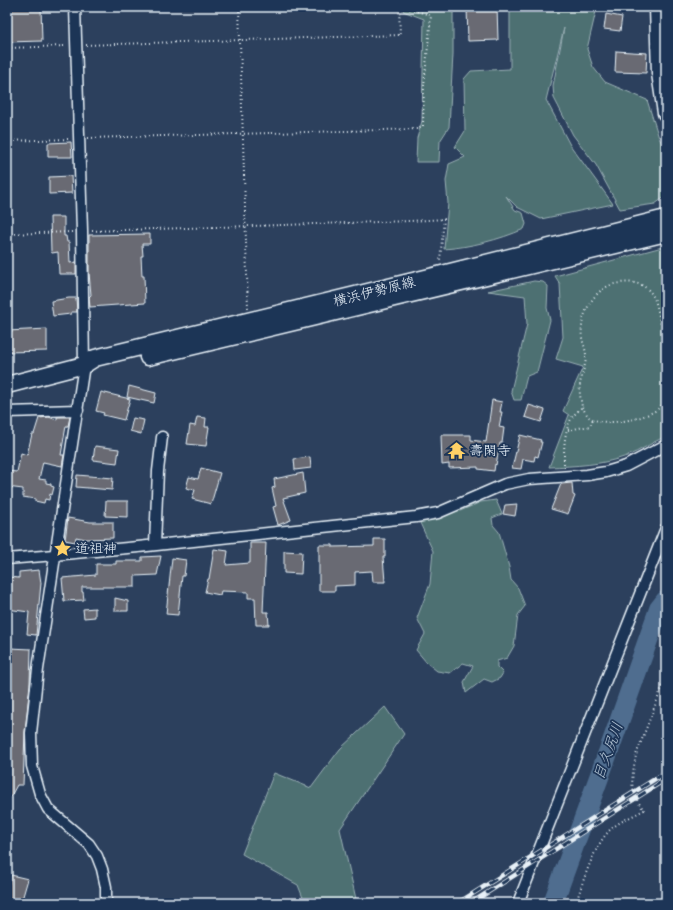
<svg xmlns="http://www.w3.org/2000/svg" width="673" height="910" font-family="Itim,'Klee One',sans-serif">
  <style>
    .green { fill: #4d7072; stroke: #9ab0b5 }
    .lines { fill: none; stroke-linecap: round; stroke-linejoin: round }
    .river { stroke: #4f6d8f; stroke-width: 20 }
    .building { fill: #696b73; stroke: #e8f1f8 }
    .minor-casing { stroke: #e8f1f8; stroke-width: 13 }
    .primary-casing { stroke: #e8f1f8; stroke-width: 19 }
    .path { stroke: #e8f1f8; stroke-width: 2; stroke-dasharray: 1 3; stroke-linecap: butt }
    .minor { stroke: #1d3557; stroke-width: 10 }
    .primary { stroke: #1d3557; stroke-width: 16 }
    .rail-casing { stroke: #e8f1f8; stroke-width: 4.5 }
    .rail { stroke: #1d3557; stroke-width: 3; stroke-dasharray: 9; stroke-linecap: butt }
    .labels { text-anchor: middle; stroke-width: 3.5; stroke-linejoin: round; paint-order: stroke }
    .street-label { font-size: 14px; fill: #e8f1f8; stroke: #1d3557 }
    .poi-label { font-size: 14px; fill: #e8f1f8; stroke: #1d3557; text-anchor: start }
    .water-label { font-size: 15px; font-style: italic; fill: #b2c3d3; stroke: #1d3557 }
  </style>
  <rect width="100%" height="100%" fill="#2c405d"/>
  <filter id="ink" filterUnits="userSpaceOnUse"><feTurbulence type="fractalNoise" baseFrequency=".025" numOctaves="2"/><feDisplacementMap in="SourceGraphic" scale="8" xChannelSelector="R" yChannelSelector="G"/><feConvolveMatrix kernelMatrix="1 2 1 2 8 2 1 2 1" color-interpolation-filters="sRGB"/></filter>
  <g filter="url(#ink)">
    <path class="green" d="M404 7H453V54L449 127 440 141 439 162H416L417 138 422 121 424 19 403 11Z
      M510 7H597L587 49 593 67 605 82 647 100 659 138 666 150V196L655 204 620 209 596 165 573 135 554 98 553 86 564 28 546 100 570 145 613 204 541 219 517 207 506 196 515 210 523 213 526 224 524 229C499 240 470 247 444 249L448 203 446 181 449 164 465 157 455 147 465 131 464 79 471 71 510 69Z
      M666 246V436C653 442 640 451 627 456 602 465 575 466 549 467L569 415 563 411 583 367 556 359 563 337 560 284 555 276Z
      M534 281 543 282 548 286 547 308 550 320 537 372 527 376 521 400H514L511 391 527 324 525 296 488 291Z
      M496 500 502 514 492 518 493 525 499 532 509 567 511 580 518 588 525 606 518 615 514 646 507 658 497 661V667L503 673 500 678 492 682 484 679 466 693 464 682 473 666 463 663 450 673 437 671 427 663 416 650 425 634 417 618 430 584 433 551 420 523 425 515 451 506 460 511 481 502Z
      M385 707 404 734 340 829 356 899 355 903H305L298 885 242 854 274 773 311 788 340 749Z"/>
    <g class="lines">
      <path class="river" d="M553 903 613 739 659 609 666 600"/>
    </g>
    <path class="building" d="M7 7H41L42 41 7 42Z
      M467 7H497L498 40 468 41Z
      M606 14 622 17 620 31 604 29Z
      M616 51 647 53 646 73 615 72Z
      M71 142 72 157H48V143Z
      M71 176 72 193 49 194V177Z
      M50 217H64V236H66L67 242H69L70 263 76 262V274H59L58 252 52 253 51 251Z
      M150 234V244H142L143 256H141L142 276H144L145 303 90 307 89 297 91 295 89 273V235Z
      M69 298H76L77 312H71V314L53 316 51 301Z
      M47 329V351L7 352V331Z
      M129 386 156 393 154 403 127 397Z
      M101 392 130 399 124 420 103 415 104 413 96 411Z
      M492 400 502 402 500 412H502L499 427 504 428 502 443H500L496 465 495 464 494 471 478 469V467L449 468V464L442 465 441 435H471V440L486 442Z
      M529 405 545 410 541 422 525 417Z
      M49 417 57 420V417H70L68 426H66L61 455H64L62 466 43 462 39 479 46 480V483L51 484V486L54 487 52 495 50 494 49 500 45 499 44 503 35 501V499L23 497V489L7 487V471L17 472 21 453 27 455 32 434H34L39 418Z
      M197 417 206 418 205 427H209L206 446 187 444 190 425 195 426Z
      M133 418 144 420 141 434 130 431Z
      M520 435 541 440 540 442H542L538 457 535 456 534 461 523 459 521 469 512 468Z
      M95 446 119 449 117 463 93 460Z
      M310 457 311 468 295 470 294 459Z
      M201 468 220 473 211 504 192 499 195 490 186 488 189 477 198 479Z
      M303 473 305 493 283 498 291 520 278 525 273 507 276 506 272 488 275 487 274 479Z
      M77 475 113 478 112 490 76 487Z
      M572 483 573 495 575 496 568 514 551 509 561 484Z
      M106 501H128V517L105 516Z
      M517 504 515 516 503 514 505 505Z
      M68 518 90 522H113V538L86 539 76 537 75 542 65 540Z
      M374 539H385V557H383L385 582H373L372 571 355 572V585L335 586V591H319V545H333V547L374 546Z
      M250 543H266L263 612H268L269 625H256L255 598H248V592L221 591 220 595 205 592 208 579H209L214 549 228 551 226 565 250 563Z
      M284 551 302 552 301 574 284 573Z
      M161 556 157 575 135 576V587H82V592H83L84 600 64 601 62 578 96 575V564H116V561H142V557Z
      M172 558 186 560 184 576H182L178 615 166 614Z
      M39 570 41 583 36 635 27 634 29 612 7 609V577L19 578V572Z
      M115 598 128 601V611H115Z
      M95 608V617L84 618 83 609Z
      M10 648 31 649 30 684 25 732 23 785H17L7 803V649L10 650Z
      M11 875 28 879 21 903H7V891Z"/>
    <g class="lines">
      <defs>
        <path id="minor" d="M75 7 82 231 84 365 38 669 31 733 32 766 40 794 48 809 89 844 97 856 102 869 106 887V903
          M7 412 78 410
          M155 545 158 471 162 437
          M7 559 43 556 138 547 416 517 438 513 505 484 529 479 587 475 606 472 626 466 666 445
          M518 903 666 528"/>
        <path id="primary" d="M658 7 660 73 666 113
          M148 357 666 233
          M7 385 84 365 95 358 438 275 666 218"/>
      </defs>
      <use href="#minor" class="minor-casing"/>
      <use href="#primary" class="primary-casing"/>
      <path class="path" d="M239 7 248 308
        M86 45 400 35 399 7
        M7 48 66 46
        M88 138 418 129 423 126 424 86 431 16 427 14 401 7
        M7 141 70 139
        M92 231 410 221 444 219 440 260
        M7 234 72 232
        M664 334 666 339
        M582 407C584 410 587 415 589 417 603 428 647 419 659 408 662 405 664 401 666 397
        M568 430 590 426 593 419
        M564 468C564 451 563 431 573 416 576 413 579 410 582 407 581 400 579 393 580 385 581 375 586 366 586 356 586 349 583 344 582 338 579 314 595 285 620 283 629 282 639 282 646 288 661 299 656 322 666 335
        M576 903C583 881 594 845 611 829 620 821 633 816 644 810 640 805 636 799 634 793 630 782 634 767 636 755L666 677"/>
      <use href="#minor" class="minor"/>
      <use href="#primary" class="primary"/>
      <defs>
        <path id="rail" d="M458 903 666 772
          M471 903 666 779"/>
      </defs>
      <use href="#rail" class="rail-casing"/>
      <use href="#rail" class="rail"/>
    </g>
  </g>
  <defs>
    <symbol id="temple-bare" viewBox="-9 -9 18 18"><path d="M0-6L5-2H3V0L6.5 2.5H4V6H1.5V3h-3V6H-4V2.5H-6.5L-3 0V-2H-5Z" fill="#ffd166" stroke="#1d3557" stroke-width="2.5" paint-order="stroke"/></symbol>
    <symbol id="sight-bare" viewBox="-9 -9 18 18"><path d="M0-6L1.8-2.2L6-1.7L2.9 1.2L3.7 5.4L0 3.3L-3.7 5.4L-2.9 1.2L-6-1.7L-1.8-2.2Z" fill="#ffd166" stroke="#1d3557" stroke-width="2.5" paint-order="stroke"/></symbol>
  </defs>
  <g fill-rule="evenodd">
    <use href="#temple-bare" x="444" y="438" width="25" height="25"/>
    <use href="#sight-bare" x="50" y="536" width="25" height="25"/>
  </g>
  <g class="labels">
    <g class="street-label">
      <text transform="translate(374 291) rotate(-14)" y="5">横浜伊勢原線</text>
    </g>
    <g class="poi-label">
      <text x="469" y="455">壽閑寺</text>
      <text x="75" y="553">道祖神</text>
    </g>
    <g class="water-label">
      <text transform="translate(608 751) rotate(-70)" y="5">目久尻川</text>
    </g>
  </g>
  <rect width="673" height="910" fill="none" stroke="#1d3557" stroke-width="24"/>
  <rect x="12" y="12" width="649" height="886" fill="none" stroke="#e8f1f8" stroke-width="1.5" filter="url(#ink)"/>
</svg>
